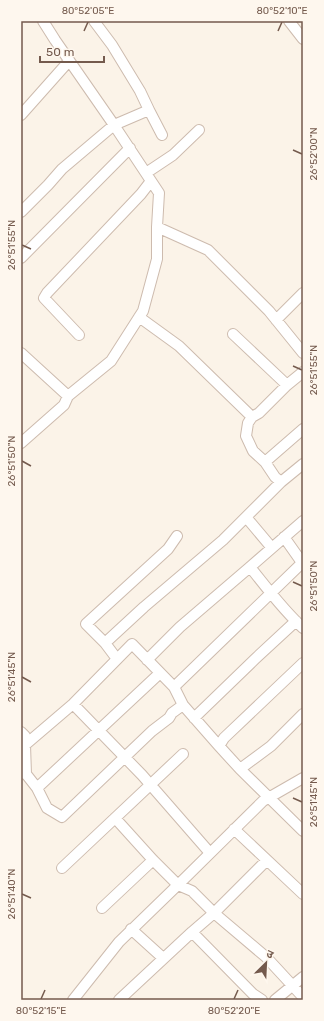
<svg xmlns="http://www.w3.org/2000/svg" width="324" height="1021" font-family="Rubik,'Noto Sans Devanagari',sans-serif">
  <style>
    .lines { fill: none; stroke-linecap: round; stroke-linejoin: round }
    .minor-casing { stroke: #cdbbae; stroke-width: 12 }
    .minor { stroke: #fff; stroke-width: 10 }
    .ticks { fill: none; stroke: #745a4d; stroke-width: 1.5 }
    .neatline { fill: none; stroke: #745a4d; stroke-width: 1.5 }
    .ticks-label { font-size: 10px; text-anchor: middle; fill: #745a4d }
  </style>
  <rect width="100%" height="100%" fill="#fbf3e8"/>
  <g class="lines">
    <defs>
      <path id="minor" d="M43 21 55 40 114 125 159 193 157 227 208 250 269 311 303 353
        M289 21 303 39
        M149 110 162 135
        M21 115 69 61
        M146 173 173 155 199 130
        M21 212 48 185 62 169 114 125 149 110 140 91 112 45 94 21
        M21 258 130 148
        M139 317 179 346 252 417
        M276 320 303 293
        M233 334 287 385
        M79 335 44 298 47 293 141 194 151 181
        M21 353 68 396 111 361 143 311 157 259V227
        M21 443 64 405 68 396
        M265 462 303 429
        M281 482 275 477 265 462 253 451 246 436 248 423 252 417 259 413 287 385 303 372
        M246 517 272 548
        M284 537 303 564
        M250 567C267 588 283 610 303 628
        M105 643 144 607 223 540 281 482 303 464
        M117 659 105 643 86 624 168 549 177 536
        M147 660 180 627 250 567 303 521
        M174 687 183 705 219 746 240 769 303 831
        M73 704 142 775 210 853
        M194 718 255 659 296 621
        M21 732 25 736V745L73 704 132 644 174 687 303 562
        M25 745 26 774
        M219 746 224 738 303 663
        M240 769 271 746 303 714
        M21 773 26 774 37 788 47 808 62 817 152 731 169 718 172 713 183 705
        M37 788 160 673
        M115 818 153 860 178 885 192 891 214 913 266 957 303 997
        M234 829 303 894
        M62 868 183 754
        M102 908 153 860
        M131 929 163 958
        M192 932 253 994 262 1000
        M73 1000 119 942 184 879 263 801 303 778
        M119 1000 192 932 214 913 267 860
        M275 1000 303 977"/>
    </defs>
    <use href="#minor" class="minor-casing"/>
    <use href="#minor" class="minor"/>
  </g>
  <path class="ticks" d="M84 31 88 22M278 31 282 22M293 150 302 154M22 245 31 249M293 366 302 370M22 461 31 466M293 582 302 586M22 677 31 682M293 798 302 802M22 894 31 898M41 999 45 990M234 999 238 990"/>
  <rect width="324" height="1021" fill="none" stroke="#fef7ee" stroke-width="44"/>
  <g transform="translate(266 963) rotate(24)" stroke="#fef7ee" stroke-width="3" paint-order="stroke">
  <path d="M0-3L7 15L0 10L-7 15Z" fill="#745a4d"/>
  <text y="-6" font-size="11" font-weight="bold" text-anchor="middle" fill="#745a4d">उ</text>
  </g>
  <path d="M40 56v6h64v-6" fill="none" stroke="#745a4d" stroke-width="2"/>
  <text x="46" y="56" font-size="12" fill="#745a4d" stroke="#fef7ee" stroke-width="3" paint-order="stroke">50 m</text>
  <rect x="22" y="22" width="280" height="977" class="neatline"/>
  <g class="ticks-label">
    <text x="88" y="14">80°52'05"E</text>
    <text x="282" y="14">80°52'10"E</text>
    <text transform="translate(313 154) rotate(-90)" y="4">26°52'00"N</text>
    <text transform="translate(11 245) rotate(-90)" y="4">26°51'55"N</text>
    <text transform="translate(313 370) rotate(-90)" y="4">26°51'55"N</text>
    <text transform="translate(11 461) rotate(-90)" y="4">26°51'50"N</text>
    <text transform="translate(313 586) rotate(-90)" y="4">26°51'50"N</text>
    <text transform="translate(11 677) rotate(-90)" y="4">26°51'45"N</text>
    <text transform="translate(313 802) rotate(-90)" y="4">26°51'45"N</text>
    <text transform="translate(11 894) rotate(-90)" y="4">26°51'40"N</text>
    <text x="41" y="1014">80°52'15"E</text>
    <text x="234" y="1014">80°52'20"E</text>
  </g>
</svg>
